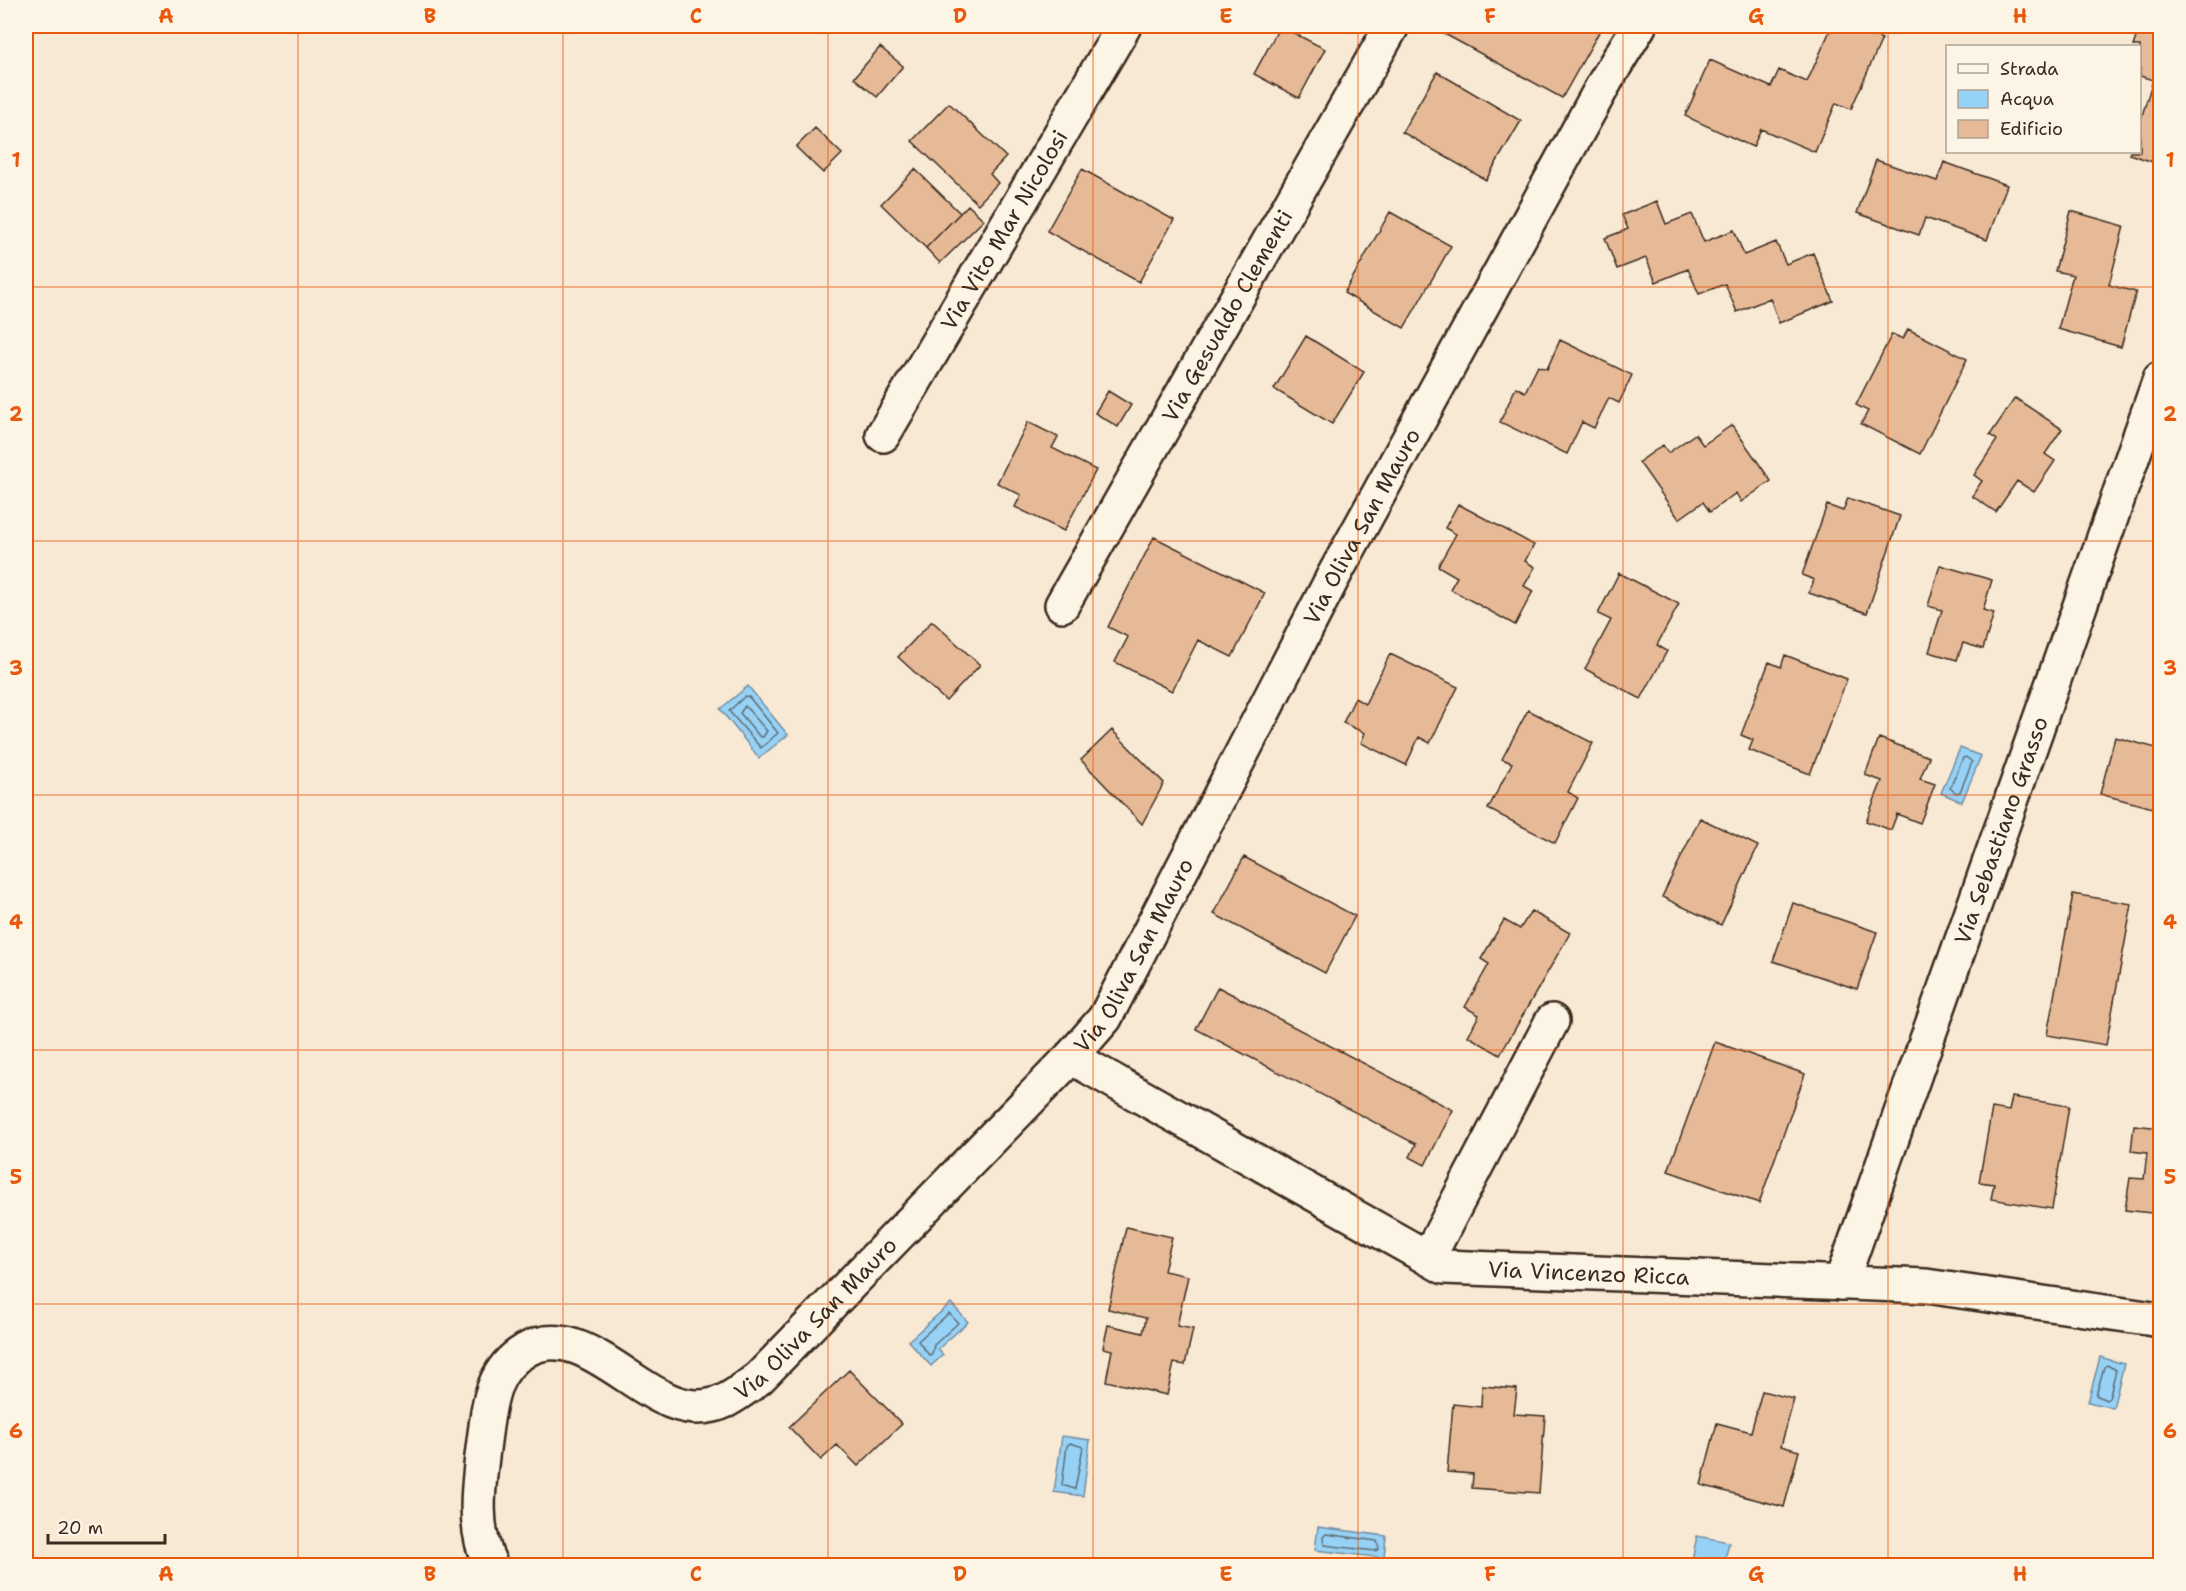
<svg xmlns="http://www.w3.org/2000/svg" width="2186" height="1591" font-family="'Shantell Sans',sans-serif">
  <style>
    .water { fill: #96d1f6; stroke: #728ea0; stroke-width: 1.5 }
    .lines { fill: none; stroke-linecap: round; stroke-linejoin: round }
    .shore { stroke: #5f6d74; stroke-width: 1.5 }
    .building { fill: #e7ba97; stroke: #3b2a1e; stroke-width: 1.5 }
    .minor-casing { stroke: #3b2a1e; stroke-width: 38 }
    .minor { stroke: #fcf5e5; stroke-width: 33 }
    .grid { fill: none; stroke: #e8590c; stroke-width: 1.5; stroke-opacity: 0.55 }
    .labels { text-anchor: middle; stroke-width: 5; stroke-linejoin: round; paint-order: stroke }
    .street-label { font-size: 22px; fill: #3b2a1e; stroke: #fcf5e5 }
    .neatline { fill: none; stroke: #e8590c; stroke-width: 2 }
    .grid-label { font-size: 20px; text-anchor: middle; font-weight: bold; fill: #e8590c }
  </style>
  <rect width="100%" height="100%" fill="#f8e9d5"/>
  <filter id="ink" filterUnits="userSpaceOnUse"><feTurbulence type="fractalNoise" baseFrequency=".0167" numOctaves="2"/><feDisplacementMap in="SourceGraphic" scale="12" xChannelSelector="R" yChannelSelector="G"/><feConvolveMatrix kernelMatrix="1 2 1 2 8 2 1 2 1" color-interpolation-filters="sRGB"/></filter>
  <g filter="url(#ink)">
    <path class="water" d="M748 686 788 735 759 758 720 709Z
      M1960 748 1981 756 1962 802 1941 793Z
      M951 1303 968 1322 938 1349 943 1355 931 1366 908 1341Z
      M2100 1357 2124 1364 2113 1408 2088 1402Z
      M1062 1436 1090 1440 1083 1496 1054 1492Z
      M1318 1527 1386 1536 1384 1558 1315 1550Z
      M1697 1536 1729 1542 1724 1565H1691Z"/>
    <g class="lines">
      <path class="shore" d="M745 696 749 697 778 733 761 748 729 711Z
        M745 706 767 731 763 737H760L740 713Z
        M1966 757 1972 762 1960 792 1956 793 1950 788 1963 758Z
        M949 1313 958 1323 934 1345 932 1354 929 1355 918 1341Z
        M2107 1365 2116 1370 2109 1398 2106 1400 2096 1395 2104 1367Z
        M1070 1443 1083 1447 1075 1489 1062 1485 1067 1446Z
        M1326 1534 1377 1541 1379 1549 1375 1551 1324 1545 1323 1537Z"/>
    </g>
    <path class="building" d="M1224 26H1238L1234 31Z
      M1280 26 1325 49 1299 98 1254 74Z
      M1430 26H1587L1599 32 1562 98Z
      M1832 26H1851L1882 39 1851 109 1836 103 1815 152 1761 129 1753 147 1685 116 1710 60 1771 87 1779 70 1807 82Z
      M2140 26H2160V150L2156 163 2129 154 2130 152H2140V122L2153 80 2140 76V46H2133Z
      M880 47 903 66 877 97 854 78Z
      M1437 72 1521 121 1486 180 1402 132Z
      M949 103 1006 157 990 174 998 183 978 204 912 141Z
      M815 128 842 154 823 173 796 147Z
      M1876 160 1937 181 1944 162 2007 185 1987 240 1925 218 1919 235 1857 213Z
      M915 169 960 213 926 248 881 204Z
      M1082 169 1174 220 1139 282 1047 231Z
      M1657 201 1666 224 1692 214 1704 242 1734 230 1744 255 1776 242 1786 264 1813 253 1833 301 1779 323 1770 298 1737 312 1725 284 1699 294 1688 269 1656 282 1646 258 1617 269 1605 238 1628 229 1622 215Z
      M968 205 984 220 940 263 926 248Z
      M2071 211 2124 226 2109 285 2136 292 2121 347 2058 329 2073 275 2055 271Z
      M1390 212 1451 246 1404 328 1344 293Z
      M1908 329 1967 359 1920 454 1861 424 1868 411 1856 405 1892 334 1903 339Z
      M1306 336 1364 372 1332 424 1274 389Z
      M1560 340 1632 375 1619 403 1609 398 1594 428 1582 422 1567 454 1500 422 1516 387 1525 392 1538 366 1547 369Z
      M1108 391 1131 405 1118 427 1095 413Z
      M2015 398 2062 429 2045 454 2055 461 2034 492 2017 481 1996 512 1972 496 1982 481 1974 475 1997 440 1990 435Z
      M1028 422 1058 437 1052 448 1096 470 1064 531 1015 507 1021 495 997 483Z
      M1732 425 1771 481 1741 502 1736 493 1710 512 1703 502 1679 519 1639 462 1663 445 1668 453 1695 434 1703 445Z
      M1848 498 1900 516 1867 613 1809 593 1814 580 1802 575 1827 505 1843 511Z
      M1458 504 1534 545 1525 561 1535 567 1524 586 1533 591 1515 625 1450 589 1457 577 1438 566 1456 534 1445 528Z
      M1154 537 1265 593 1232 657 1198 640 1172 691 1115 662 1128 637 1108 627Z
      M1940 565 1992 580 1983 610 1994 613 1983 649 1963 643 1957 660 1929 652 1942 610 1928 606Z
      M1619 573 1679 604 1657 645 1667 651 1641 699 1585 669 1611 620 1598 614Z
      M932 621 980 665 946 701 898 657Z
      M1390 654 1458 687 1430 743 1419 737 1406 765 1361 743 1365 733 1343 723 1355 698 1365 704Z
      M1785 655 1847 679 1810 774 1749 750 1753 740 1741 735 1769 662 1781 667Z
      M1528 710 1593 743 1568 792 1578 798 1555 843 1488 809 1512 763 1502 759Z
      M1112 730 1164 783 1142 824 1081 760Z
      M2115 737 2160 749V810L2100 794Z
      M1879 738 1929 757 1920 779 1935 784 1920 823 1897 814 1891 830 1866 821 1882 781 1865 775Z
      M1700 818 1758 846 1721 925 1662 897Z
      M1244 857 1355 916 1325 973 1214 914Z
      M2073 894 2132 904 2106 1045 2047 1035Z
      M1793 903 1877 932 1857 989 1773 961Z
      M1531 911 1570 933 1500 1055 1468 1036 1479 1015 1465 1007 1489 964 1481 959 1504 920 1520 929Z
      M1218 987 1453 1110 1425 1165 1410 1157 1416 1144 1196 1029Z
      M1715 1042 1805 1074 1759 1203 1668 1171Z
      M2012 1097 2069 1106 2052 1209 1991 1199 1994 1184 1979 1182 1992 1108 2009 1111Z
      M2134 1125 2160 1128V1214L2125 1210 2130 1178 2144 1179 2147 1153 2131 1151Z
      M1126 1227 1172 1237 1164 1271 1188 1276 1177 1326 1193 1329 1185 1365 1174 1363 1167 1395 1106 1381 1112 1350 1103 1348 1108 1325 1143 1333 1146 1318 1108 1309Z
      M849 1370 902 1424 858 1466 837 1445 821 1460 789 1427Z
      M1482 1386 1517 1389 1514 1414 1545 1416 1539 1493 1472 1488 1473 1474 1447 1472 1453 1404 1481 1407Z
      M1762 1391 1794 1399 1781 1446 1799 1451 1784 1507 1701 1485 1717 1423 1751 1432Z"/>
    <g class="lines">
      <defs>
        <g id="minor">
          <path id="s1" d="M883 435 1124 26"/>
          <path id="s2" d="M1062 605 1392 26"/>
          <path id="s3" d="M1071 1057 1444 1267 1926 1286 2160 1320"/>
          <path d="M1428 1258 1552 1021"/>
          <path id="s4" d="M1841 1283 2160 379"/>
          <path id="s5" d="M491 1566C471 1528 479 1481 484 1441 489 1404 491 1370 526 1350 583 1317 640 1405 695 1407 722 1408 739 1393 759 1378L1071 1057 1105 1018 1332 579 1606 80 1639 26"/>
        </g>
      </defs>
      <use href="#minor" class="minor-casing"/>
      <use href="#minor" class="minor"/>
    </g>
  </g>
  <path class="grid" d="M298 26V1566M563 26V1566M828 26V1566M1093 26V1566M1358 26V1566M1623 26V1566M1888 26V1566M26 287H2160M26 541H2160M26 795H2160M26 1050H2160M26 1304H2160"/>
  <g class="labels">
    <g class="street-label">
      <text dy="8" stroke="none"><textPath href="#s1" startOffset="238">Via Vito Mar Nicolosi</textPath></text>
      <text dy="8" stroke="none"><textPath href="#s2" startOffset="333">Via Gesualdo Clementi</textPath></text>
      <text dy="8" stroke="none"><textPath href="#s5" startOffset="1544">Via Oliva San Mauro</textPath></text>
      <text dy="8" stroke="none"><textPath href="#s4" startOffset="480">Via Sebastiano Grasso</textPath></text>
      <text dy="8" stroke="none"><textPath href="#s5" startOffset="1058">Via Oliva San Mauro</textPath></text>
      <text dy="8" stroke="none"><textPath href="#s3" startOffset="573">Via Vincenzo Ricca</textPath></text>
      <text dy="8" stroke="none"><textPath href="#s5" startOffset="572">Via Oliva San Mauro</textPath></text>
    </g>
  </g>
  <rect width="2186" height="1591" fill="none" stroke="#fcf5e5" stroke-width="66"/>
  <rect x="1946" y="45" width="195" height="108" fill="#fcf5e5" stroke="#afa495" stroke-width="1.5"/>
  <rect x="1958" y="64" width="30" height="9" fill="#fcf5e5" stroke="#afa495" stroke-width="1.5"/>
  <text x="2000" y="75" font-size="18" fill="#3b2a1e">Strada</text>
  <rect x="1958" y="90" width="30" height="18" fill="#96d1f6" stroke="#afa495" stroke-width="1.5"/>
  <text x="2000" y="105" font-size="18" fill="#3b2a1e">Acqua</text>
  <rect x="1958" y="120" width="30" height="18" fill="#e7ba97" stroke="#afa495" stroke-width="1.5"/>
  <text x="2000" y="135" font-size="18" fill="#3b2a1e">Edificio</text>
  <path d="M48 1534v9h117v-9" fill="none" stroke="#3b2a1e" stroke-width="3"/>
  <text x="57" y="1534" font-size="18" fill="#3b2a1e" stroke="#fcf5e5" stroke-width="4.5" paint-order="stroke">20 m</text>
  <rect x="33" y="33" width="2120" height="1525" class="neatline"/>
  <g class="grid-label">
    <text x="166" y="23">A</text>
    <text x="430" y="23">B</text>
    <text x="696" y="23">C</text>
    <text x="960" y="23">D</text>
    <text x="1226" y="23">E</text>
    <text x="1490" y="23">F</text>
    <text x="1756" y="23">G</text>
    <text x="2020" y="23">H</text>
    <text x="16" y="167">1</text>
    <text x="2170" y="167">1</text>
    <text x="16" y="421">2</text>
    <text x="2170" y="421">2</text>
    <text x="16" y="675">3</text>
    <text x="2170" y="675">3</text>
    <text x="16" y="929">4</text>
    <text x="2170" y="929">4</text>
    <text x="16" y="1184">5</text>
    <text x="2170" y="1184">5</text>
    <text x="16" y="1438">6</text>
    <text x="2170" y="1438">6</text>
    <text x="166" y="1581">A</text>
    <text x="430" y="1581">B</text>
    <text x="696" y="1581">C</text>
    <text x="960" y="1581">D</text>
    <text x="1226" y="1581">E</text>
    <text x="1490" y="1581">F</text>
    <text x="1756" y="1581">G</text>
    <text x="2020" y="1581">H</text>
  </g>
</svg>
